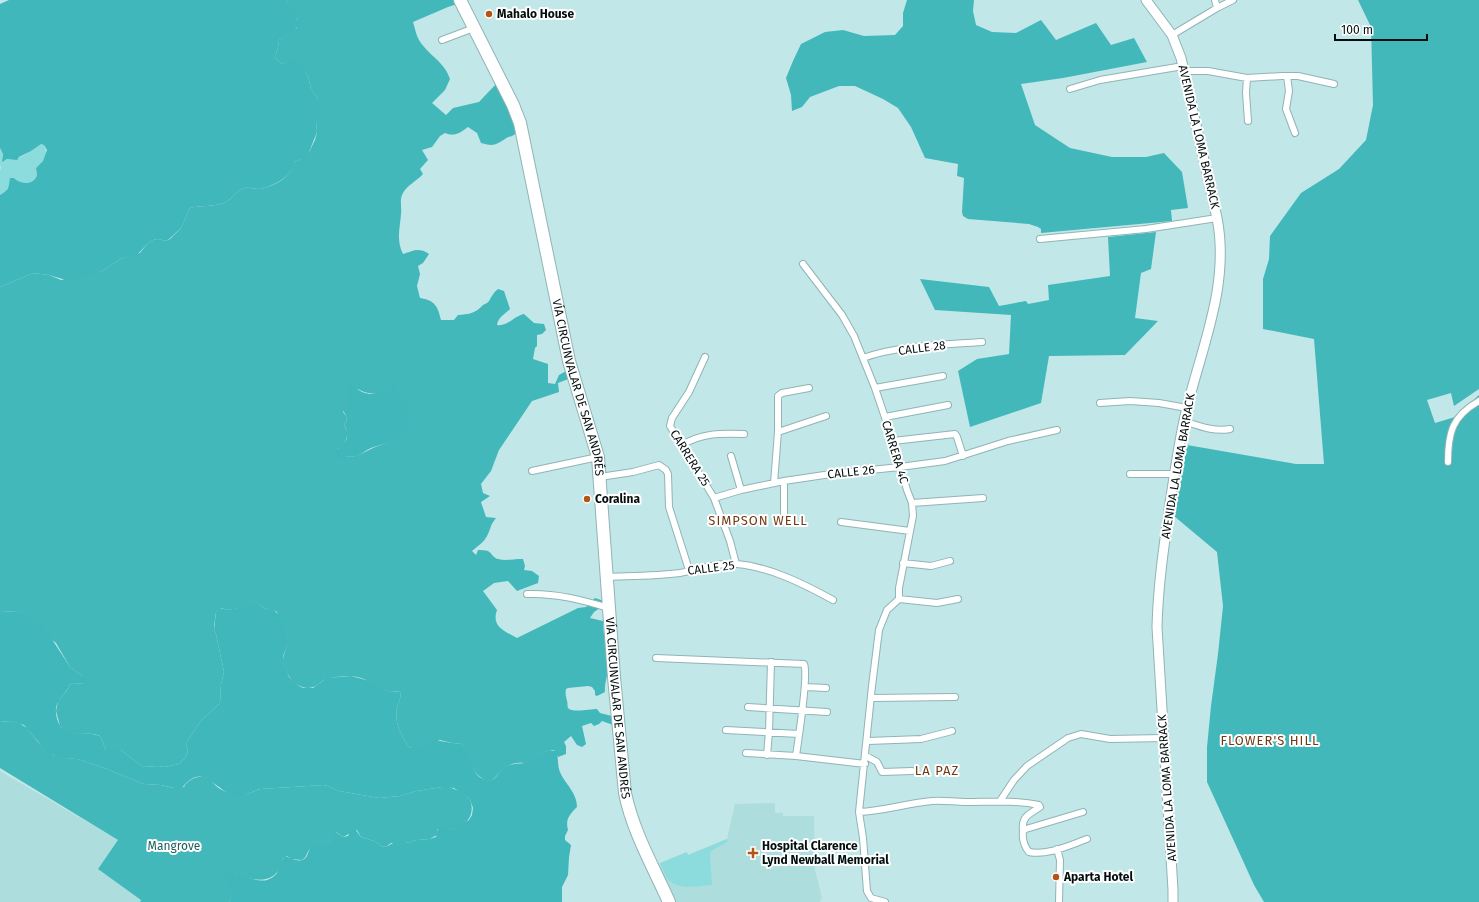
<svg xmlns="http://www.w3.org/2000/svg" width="1479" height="902" font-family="'Fira Sans',sans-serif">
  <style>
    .built { fill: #aeddde }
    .green { fill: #8cdcde }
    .forest { fill: #42b8bb; fill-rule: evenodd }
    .water { fill: #40b7ba }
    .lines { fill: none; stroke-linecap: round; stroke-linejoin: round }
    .street-casing { stroke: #91b4b5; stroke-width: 8 }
    .secondary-casing { stroke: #91b4b5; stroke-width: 11 }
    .highway-casing { stroke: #91b4b5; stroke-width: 14 }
    .street { stroke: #fff; stroke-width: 6 }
    .secondary { stroke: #fff; stroke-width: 9 }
    .highway { stroke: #fff; stroke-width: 12 }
    .poi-dot { fill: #b65416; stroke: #fff; stroke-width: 1.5 }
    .labels { text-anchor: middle; stroke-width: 4; stroke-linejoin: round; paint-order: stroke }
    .poi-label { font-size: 12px; font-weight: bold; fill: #030f0f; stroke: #fff; text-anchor: start }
    .street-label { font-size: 12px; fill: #030f0f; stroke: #fff }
    .park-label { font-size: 12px; fill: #1d5e5f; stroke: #fff }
    .neighbourhood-label { font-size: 13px; letter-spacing: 1px; fill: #763813; stroke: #fff }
  </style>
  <rect width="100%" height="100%" fill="#c2e7e8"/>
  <path class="built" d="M0 771 118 840 141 900 140 902H0Z
    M775 803V813H783V816H814L815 870 822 898 820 902H672L656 865 687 852 688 855 727 839 735 804Z"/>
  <path class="green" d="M41 144 44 145C49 155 44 161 36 168 36 170 37 173 37 175 34 187 18 182 10 181 10 190 6 191 0 195V170L1 168 0 165V148L3 154 2 159C23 161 25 153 41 144Z
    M727 839V842L711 851 710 855 712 885C698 886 676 891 667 878 664 873 662 868 660 863L687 852 688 855Z"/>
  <path class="forest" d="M286 0H455L457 4 448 7 413 22C415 28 416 35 419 40 429 56 444 61 450 79L445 90 432 103 446 115 453 108 479 102 497 83 518 131C512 138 511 135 505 139 494 146 493 146 481 143L477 133 468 127C460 133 455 137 445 133L440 136 432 147 422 150 428 160 420 169 423 174C418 180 406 186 403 193 399 200 402 207 401 214 400 228 396 240 403 254 414 251 418 247 429 254L423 263 418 266 420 274 417 286 420 298C435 300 438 307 441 320H454L458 315C468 314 474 314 481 307 483 304 487 304 489 301 492 296 493 293 498 289L504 291 510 309C505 314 498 317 497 325 507 327 514 316 524 314L534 323 544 324 546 330 542 334 537 335V346L535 348 533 359 548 364V383L555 384 559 375 568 370 571 378 558 383 559 392 532 401 499 450 491 471 481 484 483 493 490 496 481 502 486 517 496 518C494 521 492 523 491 526 486 541 484 541 472 551L476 555 478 550C481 550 485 550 488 551 492 553 493 558 498 559 506 561 514 559 523 559L525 566 524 570 532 571 539 576 538 583 517 591 508 581 494 583 483 591 497 610C491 627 505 631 517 638L578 608 586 607 595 598 604 601 603 606 594 612 590 618 603 621C603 635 607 649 608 664 609 674 604 682 605 692L597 696 595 695V691L592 687 588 686 568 688 566 689C565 694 566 696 567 701 568 704 567 706 568 708 572 713 591 709 597 709L600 713 616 717 613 725 602 721 599 724 594 726 591 723 582 726 586 744 582 747 577 745 571 736 564 742 566 746V754L558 757 554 750C541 751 540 758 530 762 525 764 522 762 517 763 514 763 509 765 506 767 497 770 494 790 479 776 468 767 473 752 462 744L452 743 440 740 416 749 409 747C401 736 394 722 397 708 398 702 402 698 400 692 396 691 392 692 388 691 375 686 366 677 351 676 344 676 333 677 326 679 321 681 318 686 313 687 299 692 286 676 283 663 282 655 288 648 288 639L277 612 274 610H268L259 605 227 610 221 608 216 612 214 626V630L216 634 224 672 221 685 220 703 200 722 186 743 188 751 185 758 179 764 165 767 158 766 143 767 121 750H106L100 736C85 730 74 740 60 726L56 711 58 701 67 690 69 685 73 683 85 684 82 676 70 667 56 643 18 612 0 611V287L33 273 49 275 61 280 102 271 122 258 140 253 147 244 153 240 158 239 166 241 170 239 181 228 190 208C201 205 213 207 224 203 232 200 235 191 244 188 249 187 254 189 259 189 270 188 285 180 291 171 292 168 292 165 294 162L301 159 309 152 315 140 317 132 316 122 318 99 311 89 308 76 305 72 289 62 282 64 276 59C275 53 279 46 279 40L297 28V20ZM396 388C403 393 402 397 404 404 414 436 398 438 373 448 368 450 364 453 359 455 355 457 349 456 344 456L338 449 344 445 348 434 344 424 347 421 346 416 343 412 347 406V402L358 389C363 393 381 396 387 393 391 391 393 390 396 388Z
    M907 0H974L973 11 976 25 992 32 1016 33 1041 20 1056 40 1096 23 1111 45 1134 38 1147 62 1063 78 1021 84 1035 125 1070 148 1112 157H1146L1164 153 1182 172 1188 208 1171 210 1172 221 1041 233V229L1038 227 1029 224 968 219 963 216 962 212 964 178 957 176 958 164 925 158 911 127 898 108 883 99 855 86H839L810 97 802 107 792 111 791 95 786 78 793 61 801 44 825 32 843 30 864 36 895 35 903 26V13Z
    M1358 0H1479V389L1454 406 1451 393 1427 400 1435 423 1455 417 1479 395V902H1264L1254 885 1207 782V747L1211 706 1218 654 1223 606 1217 552 1174 516 1187 445 1296 464H1324L1314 339 1263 329V279L1269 259 1270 236 1301 193 1339 169 1366 140 1373 105 1371 27Z
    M1156 232 1151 269 1141 273 1135 318 1158 321 1125 355 1049 356 1041 403 970 427 958 371 977 359 1009 354 1011 315 935 310 920 279 989 287 999 306 1026 301 1028 304 1049 300 1048 285 1110 276 1108 237Z
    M10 721 19 723 27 728 38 742 53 755 66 758 78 759 104 768 144 784 161 785 173 788 184 787C188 778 202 773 210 780 214 783 217 788 222 790 226 792 235 795 240 795 246 796 255 790 261 789L323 785 328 786 339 791 379 798 400 796 416 791 442 787H449L459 791 470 799C475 813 469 825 454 829 449 831 442 829 437 829V835L430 839 417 840 406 843H391L386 847 381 846 374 841 361 837 357 830 343 837 336 832C331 835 332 841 327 844 321 847 314 844 309 850 306 854 307 857 302 860L291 859 287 856 283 858C278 886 254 882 234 873L230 890 232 896 229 902H140L141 900 98 869 118 840 0 768V722Z"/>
  <path class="water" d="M9 0H286L294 13 299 25 293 32 279 40C279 46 275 54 276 59L282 64 296 59 308 76 311 89 318 99 321 107 316 122 317 132 309 152 306 157 294 162C293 165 293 168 291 171 286 179 269 188 259 189 254 189 249 187 244 188 235 191 232 200 224 203 213 207 201 205 190 208L181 228 169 239 166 241 158 239 153 240 147 244 137 255 122 258 102 271 88 276 66 280 49 275 33 273 0 287V195C10 189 8 189 10 178H14C19 184 34 186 37 175 37 173 36 170 36 168L43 161 47 150 44 145 41 144 31 151 19 157 17 160 7 159 2 162 3 154 0 148V4Z
    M351 384C354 387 358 390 362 392 368 395 385 395 391 390L390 385 394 384 403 395 404 403 408 409 410 418C406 423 408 430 403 435 394 442 382 444 371 448 366 450 362 454 357 456 350 457 345 455 339 459L335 457 334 453C344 443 352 440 344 424L347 421 346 416 342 408 347 406 346 388Z
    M254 605H259L268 610H274L280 616 286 630 288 639V644L283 656V663L289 677 299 686 303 688H313L327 678 351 676 370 681 388 691 400 692C402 698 398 702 397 708 394 722 401 736 409 747 420 751 424 743 434 740L452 743 462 744C475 752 468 773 483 779 497 785 497 771 505 767 514 762 523 765 531 761 540 757 544 748 556 751 559 758 557 765 560 772 565 784 577 792 577 807 570 814 565 819 568 830L565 836V840L571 845 569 857 568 875 562 887V902H229C235 892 224 885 225 875L229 872C243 873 264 890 277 873 280 867 281 860 285 856 291 858 302 865 307 856 308 853 309 850 311 847 317 843 324 847 329 842 332 839 331 834 334 831L343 837 348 836 351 831 355 829 361 837 374 841 381 846 386 847 395 842 400 841 406 843 417 840 430 839 436 837 438 827 441 826 449 830 456 828 469 820 472 815 473 808 470 799 454 788 442 787 416 791 400 796 379 798 339 791 328 786 323 785 261 789C254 790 244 797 237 796 214 792 204 760 182 788L178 789 161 785 144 784 104 768 78 759 60 758 47 752 24 725 10 721 0 722V611L18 612 44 627 70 667 82 676 86 681 85 684 73 683 69 685C67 692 61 696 58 702 54 709 56 720 61 727 77 739 85 730 100 736L106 750H121L143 767 158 766 165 767 179 764 185 758 188 751 186 743 200 722 220 703 221 685 224 672 216 634 214 630 216 612 220 608 227 610Z"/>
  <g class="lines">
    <defs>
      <path id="street" d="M1217 8 1233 0
        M1172 35 1217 8 1215 0
        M442 40 474 28
        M1184 71H1208L1247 78 1282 76H1298L1334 84
        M1287 76 1289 91 1286 109 1295 133
        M1247 78 1246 93 1248 121
        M1070 89 1100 80 1183 66
        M1040 239 1146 229 1217 218
        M803 264 842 315 854 336 875 388 893 441 907 490 912 503 913 516 899 588V599L937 603 958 599
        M705 357 689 392 672 418 670 426 714 498 730 541 736 564
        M863 358C899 345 944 345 982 342
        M875 388 943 376
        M1100 403 1130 401 1159 403 1187 408
        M885 417 948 405
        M1184 421C1199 426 1214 432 1230 429
        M778 432 826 416
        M893 441 955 434 957 437 963 456
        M682 445C702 433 721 433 744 434
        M731 456 741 490
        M1448 462C1448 433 1452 416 1479 401
        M532 471 598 457
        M1130 474H1174
        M600 477 633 472 659 465 666 470 668 474 669 507 689 570
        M774 483 778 432V396L782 393 809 388
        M714 498 741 490 784 481 831 474 900 467 945 461 1008 441 1057 430
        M912 503 983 498
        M784 515V481
        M841 522 910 531
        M903 563 931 566 950 561
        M607 577C631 576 656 576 680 573 697 570 719 562 737 564 770 567 804 584 833 600
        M527 594C556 593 582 600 609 608
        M656 658 804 664C809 674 798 741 796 756
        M805 687 826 688
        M872 698 955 697
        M748 707 827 712
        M726 730 799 734
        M868 741 921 739 952 731
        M746 753 796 756 865 764
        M767 755 769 732 771 662
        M866 756 877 762 882 772 912 771
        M1000 801 1014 780 1027 766 1068 738 1081 734 1110 739 1164 738
        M859 812C884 811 908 803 932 801 943 800 954 802 966 802 991 802 1015 800 1039 805L1040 807C1030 814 1021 816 1023 831
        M1083 812 1026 829 1023 831C1022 839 1024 846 1029 852 1047 856 1070 845 1087 839
        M1057 849 1060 860 1059 902
        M885 902 871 898 867 891 863 838 859 812 872 686 879 630 887 610 899 599"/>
      <path id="secondary" d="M1146 0 1172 35 1181 58 1217 218C1230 284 1202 346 1187 408 1179 439 1175 472 1170 503 1164 545 1158 586 1157 627L1173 890V902"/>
      <g id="highway">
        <path id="s1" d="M460 0 513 105 520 123 569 361 598 457 614 677 625 793C633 832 653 866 669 902"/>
      </g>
    </defs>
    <use href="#street" class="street-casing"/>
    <use href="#secondary" class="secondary-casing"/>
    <use href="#highway" class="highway-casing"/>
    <use href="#street" class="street"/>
    <use href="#secondary" class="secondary"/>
    <use href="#highway" class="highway"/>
  </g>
  <g class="poi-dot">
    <circle cx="489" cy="14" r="4"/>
    <circle cx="587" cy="499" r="4"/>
    <path d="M751 847h4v4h4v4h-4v4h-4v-4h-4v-4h4z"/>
    <circle cx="1056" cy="877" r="4"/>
  </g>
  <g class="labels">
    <g class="poi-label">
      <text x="497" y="18">Mahalo House</text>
      <text x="595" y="503">Coralina</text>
      <text x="762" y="850">Hospital Clarence<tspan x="762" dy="14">Lynd Newball Memorial</tspan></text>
      <text x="1064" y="881">Aparta Hotel</text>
    </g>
    <g class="street-label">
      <text transform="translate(1199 137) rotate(77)" y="4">AVENIDA LA LOMA BARRACK</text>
      <text transform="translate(922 348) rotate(-7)" y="4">CALLE 28</text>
      <text dy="4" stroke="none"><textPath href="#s1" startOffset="408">VÍA CIRCUNVALAR DE SAN ANDRÉS</textPath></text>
      <text transform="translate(895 452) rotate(73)" y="4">CARRERA 4C</text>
      <text transform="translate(690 458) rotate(58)" y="4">CARRERA 25</text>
      <text transform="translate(1178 466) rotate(-80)" y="4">AVENIDA LA LOMA BARRACK</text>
      <text transform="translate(851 472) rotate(-6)" y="4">CALLE 26</text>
      <text transform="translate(711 568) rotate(-7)" y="4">CALLE 25</text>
      <text dy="4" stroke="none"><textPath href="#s1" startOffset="732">VÍA CIRCUNVALAR DE SAN ANDRÉS</textPath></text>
      <text transform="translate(1167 788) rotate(-94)" y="4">AVENIDA LA LOMA BARRACK</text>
    </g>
    <g class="park-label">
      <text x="174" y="850">Mangrove</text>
    </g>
    <g class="neighbourhood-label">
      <text x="758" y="525">SIMPSON WELL</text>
      <text x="1270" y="745">FLOWER'S HILL</text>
      <text x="937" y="775">LA PAZ</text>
    </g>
  </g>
  <path d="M1335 34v6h92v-6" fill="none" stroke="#030f0f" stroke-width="2"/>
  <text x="1341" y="34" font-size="12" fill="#030f0f" stroke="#ffffff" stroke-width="3" paint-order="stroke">100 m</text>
</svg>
